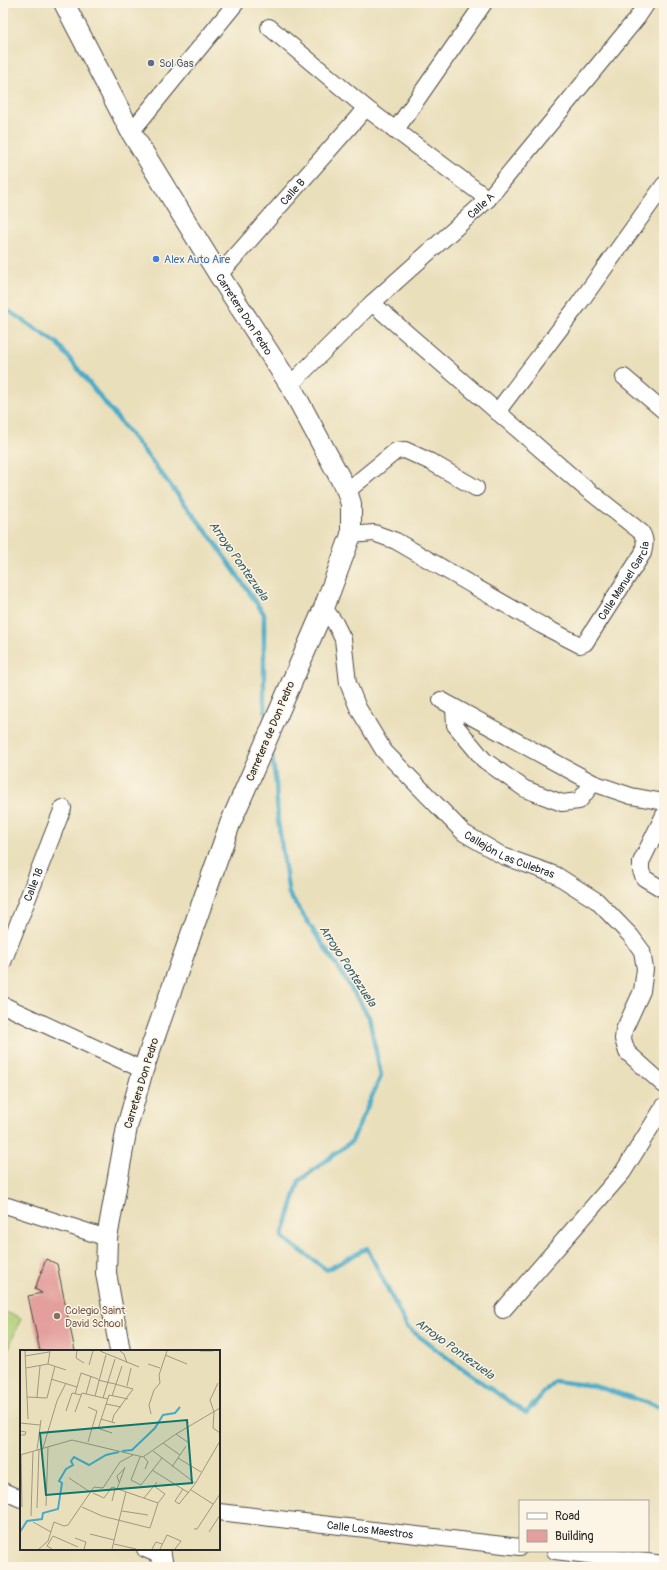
<svg xmlns="http://www.w3.org/2000/svg" width="667" height="1570" font-family="Pangolin,sans-serif">
  <style>
    .green { fill: #aecd75; stroke: #6c7c50 }
    .lines { fill: none; stroke-linecap: round; stroke-linejoin: round }
    .stream { stroke: #48abc7; stroke-width: 4.5 }
    .building { fill: #e39f9c }
    .minor-casing { stroke: #484641; stroke-width: 18 }
    .tertiary-casing { stroke: #484641; stroke-width: 22 }
    .minor { stroke: #fff; stroke-width: 16 }
    .tertiary { stroke: #fff; stroke-width: 20 }
    .service-dot { fill: #5c6f8a; stroke: #fcf5e5; stroke-width: 1.5 }
    .shop-dot { fill: #3f7fe0; stroke: #fcf5e5; stroke-width: 1.5 }
    .education-dot { fill: #8d6e63; stroke: #fcf5e5; stroke-width: 1.5 }
    .labels { text-anchor: middle; stroke-width: 3; stroke-linejoin: round; paint-order: stroke }
    .service-label { font-size: 11px; fill: #4e5e75; stroke: #fcf5e5; text-anchor: start }
    .street-label { font-size: 11px; fill: #2b2b2b; stroke: #fcf5e5 }
    .shop-label { font-size: 11px; fill: #366cbe; stroke: #fcf5e5; text-anchor: start }
    .education-label { font-size: 11px; fill: #785e54; stroke: #fcf5e5; text-anchor: start }
    .water-label { font-size: 12px; font-style: italic; fill: #375e69; stroke: #fcf5e5 }
    .inset-river { fill: none; stroke: #48abc7; stroke-width: 2 }
    .inset-road { fill: none; stroke: #9e9781; stroke-width: 1 }
    .view { fill: #0f766e; fill-opacity: 0.15; stroke: #0f766e; stroke-width: 2 }
    .inset-edge { fill: none; stroke: #2b2b2b; stroke-width: 2 }
  </style>
  <rect width="100%" height="100%" fill="#fcf5e5"/>
  <filter id="ink" filterUnits="userSpaceOnUse"><feTurbulence type="fractalNoise" baseFrequency=".025" numOctaves="2"/><feDisplacementMap in="SourceGraphic" scale="8" xChannelSelector="R" yChannelSelector="G"/><feConvolveMatrix kernelMatrix="1 2 1 2 8 2 1 2 1" color-interpolation-filters="sRGB"/></filter>
  <filter id="wash" filterUnits="userSpaceOnUse"><feTurbulence type="fractalNoise" baseFrequency=".012" numOctaves="4" result="noise"/><feDisplacementMap in="SourceGraphic" scale="16" xChannelSelector="R" yChannelSelector="G"/><feGaussianBlur stdDeviation="0.9" result="paint"/><feColorMatrix in="noise" values="0 0 0 0 0 0 0 0 0 0 0 0 0 0 0 0 0 1.4 0 .05"/><feComposite in="paint" operator="in"/></filter>
  <g filter="url(#wash)">
    <rect width="100%" height="100%" fill="#eadfbb"/>
    <path class="green" d="M3 1311 21 1318 3 1362Z"/>
    <g class="lines">
      <path class="stream" d="M3 307 57 343 147 455 213 540 264 614V702L267 722
        M271 749 276 783 278 821 289 894 345 978 369 1017 381 1076 352 1141 299 1181 282 1237 327 1270 367 1248 407 1327 462 1369 526 1413 554 1381 595 1386 664 1408"/>
    </g>
    <g id="blocks">
      <path class="building" d="M46 1259 57 1264 75 1351H40L28 1296 42 1293 35 1289Z"/>
    </g>
  </g>
  <g filter="url(#ink)">
    <use href="#blocks" fill-opacity="0" stroke="#484641" stroke-width="1"/>
    <g class="lines">
      <defs>
        <g id="minor">
          <path d="M269 27 366 108 488 199"/>
          <path d="M395 131 484 3"/>
          <path d="M131 132 236 3"/>
          <path id="s1" d="M219 275 366 108"/>
          <path d="M624 377 664 411"/>
          <path id="s2" d="M290 385 372 303 488 199 637 18 647 3"/>
          <path d="M497 412 578 305 664 185"/>
          <path d="M347 491 396 451 405 450 431 462 476 488"/>
          <path id="s3" d="M351 535 374 533 396 541 541 625 580 645 585 643 643 553C645 545 646 539 641 532L584 487 372 303"/>
          <path id="s4" d="M324 608 335 623 343 639 348 683 358 708 384 751 464 833 503 856 556 875 597 901 631 936 642 951 645 969 642 991 624 1030 623 1039 627 1052 664 1085"/>
          <path d="M441 700 593 783 631 796 664 802"/>
          <path d="M454 708 455 725 484 760 525 789 562 803 579 801 593 783"/>
          <path d="M664 815 641 862V871L644 878 664 890"/>
          <path id="s5" d="M3 962 63 808"/>
          <path d="M3 1005 143 1070"/>
          <path d="M8 1206 107 1238"/>
          <path d="M503 1310 623 1172 664 1106"/>
          <path d="M3 1491 21 1499"/>
          <path id="s6" d="M219 1512 520 1547"/>
          <path d="M145 1549 161 1556"/>
          <path d="M555 1551 664 1564"/>
        </g>
        <g id="tertiary">
          <path id="s7" d="M64 3 131 132 219 275 290 385 347 491 351 504V535L324 608 230 824 143 1070 127 1127 107 1238 106 1273 120 1351"/>
          <path d="M160 1549 163 1567"/>
        </g>
      </defs>
      <use href="#minor" class="minor-casing"/>
      <use href="#tertiary" class="tertiary-casing"/>
      <use href="#minor" class="minor"/>
      <use href="#tertiary" class="tertiary"/>
    </g>
  </g>
  <circle class="service-dot" cx="151" cy="63" r="4"/>
  <circle class="shop-dot" cx="156" cy="259" r="4"/>
  <circle class="education-dot" cx="57" cy="1316" r="4"/>
  <g class="labels">
    <g class="service-label">
      <text x="159" y="67">Sol Gas</text>
    </g>
    <g class="street-label">
      <text dy="4" stroke="none"><textPath href="#s1" startOffset="111">Calle B</textPath></text>
      <text dy="4" stroke="none"><textPath href="#s2" startOffset="262">Calle A</textPath></text>
      <text dy="4" stroke="none"><textPath href="#s7" startOffset="360">Carretera Don Pedro</textPath></text>
      <text dy="4" stroke="none"><textPath href="#s3" startOffset="337">Calle Manuel García</textPath></text>
      <text transform="translate(270 731) rotate(-67)" y="4">Carretera de Don Pedro</text>
      <text dy="4" stroke="none"><textPath href="#s4" startOffset="323">Callejón Las Culebras</textPath></text>
      <text dy="4" stroke="none"><textPath href="#s5" startOffset="83">Calle 18</textPath></text>
      <text transform="translate(141 1083) rotate(-73)" y="4">Carretera Don Pedro</text>
      <text dy="4" stroke="none"><textPath href="#s6" startOffset="152">Calle Los Maestros</textPath></text>
    </g>
    <g class="shop-label">
      <text x="164" y="263">Alex Auto Aire</text>
    </g>
    <g class="education-label">
      <text x="65" y="1314">Colegio Saint<tspan x="65" dy="13">David School</tspan></text>
    </g>
    <g class="water-label">
      <text transform="translate(239 561) rotate(55)" y="4">Arroyo Pontezuela</text>
      <text transform="translate(348 966) rotate(57)" y="4">Arroyo Pontezuela</text>
      <text transform="translate(455 1349) rotate(36)" y="4">Arroyo Pontezuela</text>
    </g>
  </g>
  <g transform="translate(20 1350)">
    <rect width="200" height="200" fill="#eadfbb"/>
    <path class="inset-river" d="M102 101 112 100 135 78 143 65 155 63 160 57M0 182 7 171 22 169 23 163 38 159 42 133 39 131 46 119 53 115 51 111 54 107 69 115 86 105 99 102"/>
    <path class="inset-road" d="M5 1 8 69M57 1 56 8 64 13M80 1 119 17M100 1 104 4 107 13M180 1H193M145 5 167 14M5 6 29 2M28 14 30 1M128 14 140 18M69 15 73 1M6 18 28 14 46 20M139 25 147 1M31 29 57 37M78 30 95 34M198 33 190 50 194 62 193 78 200 83M107 36 111 18M55 44 61 23 78 29M66 44 71 26M75 46 86 5M92 46 102 16M7 47 27 48 35 16M17 47 20 16M83 48 95 9M86 54 101 57M46 61 52 43 61 45M55 62 62 43 88 49M131 64 129 55 134 40 140 33 139 25M81 69 95 73M92 72 94 65 113 39 95 34M0 73 20 75M74 77 92 83M78 79 89 45 108 49M0 81 6 82 5 85H0M156 84 169 93M68 92 77 61 68 57M143 93 160 105M23 98 37 51 46 33M17 100 21 70M133 101 175 133M0 105 52 90 123 107 156 84 200 58M1 105 2 157M120 107 111 130 121 135 142 108M124 107 128 112 125 119M158 108 181 122M152 117 166 96M132 120 169 143M49 128 70 142M99 132 97 126 104 119M97 139 105 117M163 139 155 151 159 154 175 134 200 91M171 140 193 154M73 143 84 148 92 137 138 153M124 148 137 132M92 151 95 139M26 156 28 97M62 157 82 166 130 178 138 153 145 144 134 136M17 158 19 99M102 161 128 165M11 166 13 101M13 172 31 182M174 179H177L200 144M189 182 200 165M70 184 94 190M55 188 66 192 64 199M94 194 116 199M19 199 28 191 34 172 44 176 48 175 74 137 83 138 100 112 113 105M32 199 27 196 33 186 58 197M92 199 106 142M132 199 136 192 142 194M140 199 147 185 161 191 155 199"/>
    <path class="view" d="M167 70 172 133 26 145 20 83Z"/>
    <rect width="200" height="200" class="inset-edge"/>
  </g>
  <rect width="667" height="1570" fill="none" stroke="#fcf5e5" stroke-width="16"/>
  <rect x="519" y="1500" width="130" height="52" fill="#fcf5e5" stroke="#a8a49b"/>
  <rect x="527" y="1513" width="20" height="6" fill="#ffffff" stroke="#a8a49b"/>
  <text x="555" y="1520" font-size="12" fill="#2b2b2b">Road</text>
  <rect x="527" y="1530" width="20" height="12" fill="#e39f9c" stroke="#a8a49b"/>
  <text x="555" y="1540" font-size="12" fill="#2b2b2b">Building</text>
</svg>
